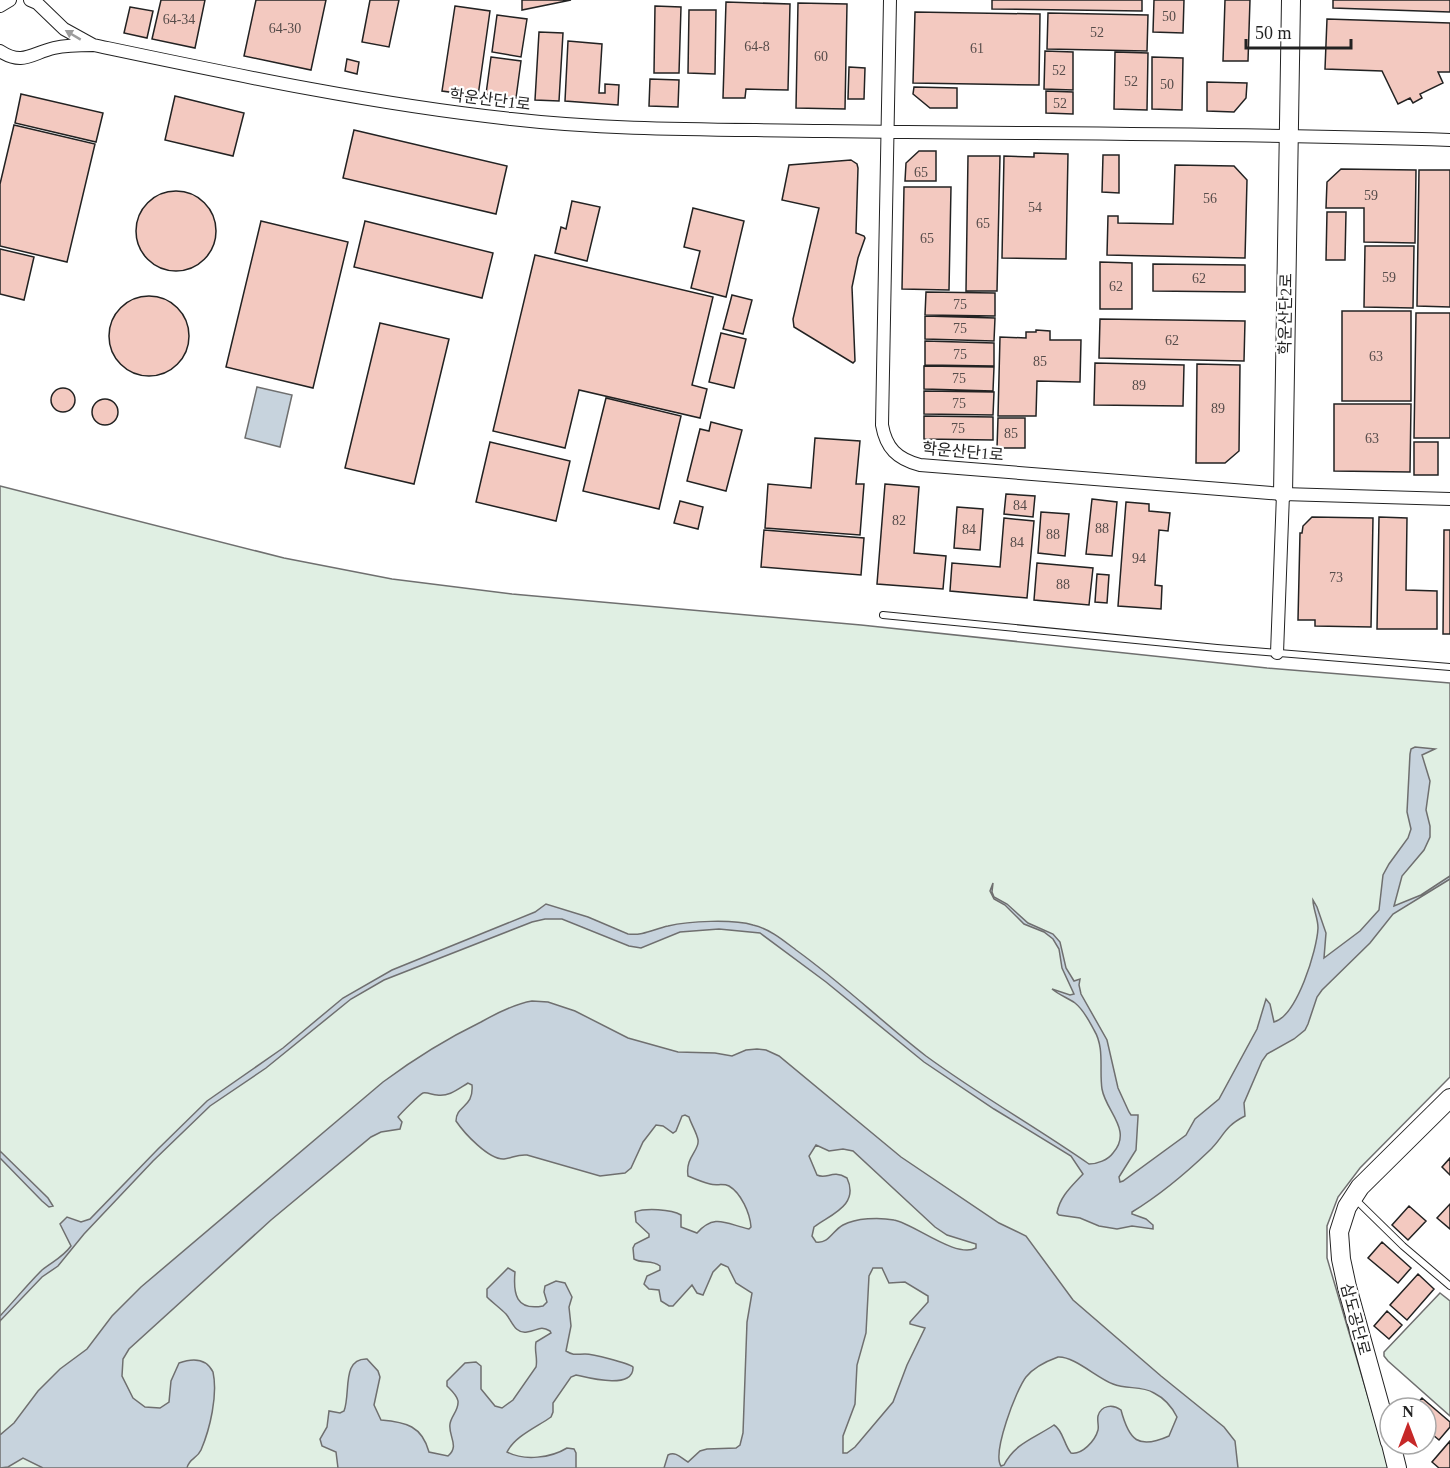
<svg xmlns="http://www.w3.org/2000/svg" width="1450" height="1468" font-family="'Times New Roman','Noto Sans KR',serif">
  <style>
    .green { fill: #e0efe3; stroke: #6f6f6f; stroke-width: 1.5 }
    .water { fill: #c7d3dd; stroke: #6f6f6f; stroke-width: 1.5; fill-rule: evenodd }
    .building { fill: #f3c9c0; stroke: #222; stroke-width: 1.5 }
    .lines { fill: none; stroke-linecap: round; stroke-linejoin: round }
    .lane-casing { stroke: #222; stroke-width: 8 }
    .street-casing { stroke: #222; stroke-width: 14 }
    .secondary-casing { stroke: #222; stroke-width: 20 }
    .lane { stroke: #fff; stroke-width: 6 }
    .street { stroke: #fff; stroke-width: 12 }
    .secondary { stroke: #fff; stroke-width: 18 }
    .oneway { fill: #9c9c9c }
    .labels { text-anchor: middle; stroke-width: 4.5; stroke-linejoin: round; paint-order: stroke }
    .number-label { font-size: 14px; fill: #564c4a }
    .street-label { font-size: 16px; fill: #222; stroke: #fff }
  </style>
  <rect width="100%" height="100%" fill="#fff"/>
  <path class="green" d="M0 486 284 558 392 579 512 594 861 625 1267 668 1450 683V1077L1360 1168 1338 1197 1327 1226V1258L1389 1468H0Z
    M1440 1293 1450 1301V1416L1388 1361 1384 1356V1352Z"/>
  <path class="water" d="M257 387 292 395 280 447 245 438Z
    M1415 747 1435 749 1422 755 1430 781 1426 810 1430 826V837L1424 850 1402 876 1394 906 1421 895 1450 876V879L1393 914 1370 943 1322 990 1317 997 1308 1024 1305 1030 1294 1039 1267 1054 1262 1061 1244 1103 1245 1116C1223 1127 1224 1137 1209 1151 1185 1174 1160 1195 1132 1212V1214L1146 1219 1153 1225V1229L1132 1226 1117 1229 1099 1226 1080 1218 1059 1215 1057 1213C1060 1196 1072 1186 1083 1174L1071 1156 994 1109 924 1062 826 982 760 933 719 929 680 932 641 948 629 946 562 919H545L532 922 384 980 351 999 266 1068 210 1106 153 1161 84 1234 58 1266 42 1277 0 1321V1316C14 1301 27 1285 42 1270 53 1261 62 1258 71 1246L60 1224 67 1217 81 1222 90 1219 158 1149 207 1101 283 1048 343 998 392 970 535 912 546 904 588 917 628 934C643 936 654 929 668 926 689 921 733 919 753 925 770 929 783 940 796 950 842 983 882 1022 926 1056 979 1095 1036 1127 1089 1164 1097 1164 1108 1160 1113 1153 1133 1130 1106 1112 1102 1089 1099 1070 1105 1048 1094 1030 1089 1021 1084 1010 1075 1003 1068 998 1059 995 1052 989L1070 995 1074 994 1062 968 1059 949 1053 939 1044 932 1024 924 1005 905 994 899 990 891 993 883 992 892 994 897 1007 904 1028 923 1053 934 1060 942 1066 968 1074 981 1080 979 1079 985 1081 994 1107 1040 1118 1088 1129 1112 1131 1115H1138V1117L1136 1150 1119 1177 1120 1182 1123 1181 1186 1135 1195 1119 1219 1099 1257 1029 1266 999 1270 1004 1274 1022C1297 1016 1317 950 1318 928 1318 918 1313 909 1313 900L1317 907 1326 933 1324 958 1360 931 1379 910 1383 875 1389 864 1408 838 1411 829 1407 812 1410 754 1411 749Z
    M532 1001 548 1002 575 1011 628 1038 678 1052 715 1053 732 1056 746 1050 757 1049 766 1050 779 1056 901 1157 999 1223 1026 1236 1073 1300 1161 1376 1224 1427 1235 1441 1238 1468H664L668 1455C676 1451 681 1458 688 1462L700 1451 707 1449 736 1448 740 1445 743 1433 747 1322 752 1293 736 1283 728 1267 721 1264 713 1272 703 1295 697 1293 692 1285 673 1306H669L661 1301 659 1290 649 1289 644 1284 647 1276 660 1270V1266C652 1259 642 1264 634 1259L633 1248 635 1244 649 1237V1234L636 1222 635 1212C645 1208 671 1209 681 1215V1227L697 1233C715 1213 726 1224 749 1229L751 1227C750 1213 741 1193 729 1186 723 1183 716 1186 710 1184 702 1182 695 1179 688 1176 685 1157 700 1150 698 1140 697 1133 691 1124 689 1117L685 1115 682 1116 676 1131 673 1133 663 1126 656 1125 643 1142 631 1168 625 1173 600 1176 527 1155C518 1154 512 1158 504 1159 489 1160 464 1133 456 1121 456 1105 474 1108 472 1085L468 1083C458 1089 449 1097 437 1095 433 1095 427 1092 423 1093 420 1094 400 1114 398 1117L402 1122 400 1129 381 1132 371 1137 271 1220 129 1349 123 1359 122 1376 133 1398 145 1407 160 1408 169 1402 171 1381 179 1363C193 1358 206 1358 213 1372 218 1395 210 1429 201 1450 197 1459 189 1458 187 1468H43L23 1458 8 1467 0 1468V1435L14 1423 38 1391 60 1369 87 1349 112 1316 141 1287 383 1082C414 1059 446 1039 481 1022 497 1013 514 1004 532 1001ZM816 1145 829 1151 843 1149 853 1151 935 1227 947 1235 976 1244V1248C956 1259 913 1223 894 1220 879 1217 856 1218 843 1225 832 1231 829 1244 816 1242L812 1236 814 1227C829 1215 860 1206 847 1178 832 1169 827 1180 817 1175L809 1156ZM873 1268H882L889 1283 905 1282 928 1296V1302L910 1322V1324L925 1328 907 1365 893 1402 855 1447 847 1453H843V1436L855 1404 857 1365 866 1333 869 1276ZM1058 1357C1074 1356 1097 1378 1113 1384 1127 1390 1141 1385 1154 1393 1164 1398 1172 1407 1177 1417L1169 1436C1138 1450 1129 1440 1121 1410 1113 1404 1101 1405 1098 1416 1097 1421 1099 1426 1098 1430 1095 1441 1082 1455 1071 1453 1064 1445 1063 1430 1054 1425 1035 1438 1015 1443 1004 1465L1001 1466C992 1453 1016 1390 1026 1377 1034 1367 1047 1361 1058 1357Z
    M0 1151 48 1198 53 1206 49 1207 42 1201 0 1158Z
    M508 1268 515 1272C513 1294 516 1311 543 1306L547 1302 544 1292 545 1286 556 1281 565 1283 572 1297 569 1307 571 1326 566 1351C574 1356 577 1354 585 1354 593 1354 628 1363 633 1367 634 1390 589 1378 576 1375L571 1377 553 1403V1412L551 1417C537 1427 515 1436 507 1452 524 1461 551 1458 567 1448L574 1449 576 1453V1468H338L336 1452 322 1446 320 1439 327 1427 329 1411 340 1413 344 1411C351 1394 341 1358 367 1359L378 1371 380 1377 374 1405 381 1420C406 1422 422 1426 429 1452L448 1456C460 1446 448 1436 450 1424 451 1416 459 1410 458 1401 457 1395 451 1390 447 1386V1381L465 1363 476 1362 481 1366V1389L495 1406 502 1408 513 1400 536 1367C538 1358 534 1351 536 1342L551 1333 550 1331C540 1325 537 1331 527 1332 515 1334 512 1321 506 1314 500 1308 493 1303 487 1297V1289Z"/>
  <path class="building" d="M161 0H205L195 48 152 39Z
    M256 0H326L311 70 244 56Z
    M370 0H399L389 47 362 42Z
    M522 0H571L522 10Z
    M992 0H1142V11L992 9Z
    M1154 0H1184L1183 33 1153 32Z
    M1225 0H1250L1248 61H1223Z
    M1333 0H1450V12L1333 8Z
    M726 2 790 4 788 90 746 89 745 98H723Z
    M798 3 847 4 845 109 796 108Z
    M455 6 490 11 478 96 442 91Z
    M655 6 681 7 679 73H654Z
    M130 7 153 11 147 38 124 33Z
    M689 10H716L715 74 688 73Z
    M915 12 1040 14 1039 85 913 83Z
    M1048 13 1148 15 1147 51 1047 49Z
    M497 15 527 19 521 57 492 52Z
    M1327 19 1450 23V72H1438L1443 83 1420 94 1422 98 1413 103 1410 98 1398 104 1382 71 1325 69Z
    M539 32 563 33 559 101 535 100Z
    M568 41 602 44 599 93H605V84L619 85 618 105 565 101Z
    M1045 51 1073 52V90L1044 89Z
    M1115 52 1148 53 1147 110 1114 109Z
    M491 57 521 61 516 98 486 94Z
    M1152 57 1183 58 1182 110 1152 109Z
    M347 59 359 62 357 74 345 71Z
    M849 67 865 68 864 99H848Z
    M650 79 679 80 678 107 649 106Z
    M1207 82 1247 83 1246 98 1234 112 1207 111Z
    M914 87 957 88V108H930L913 94Z
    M1046 91 1073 92V114L1046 113Z
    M21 94 103 113 96 142 15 123Z
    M175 96 244 113 233 156 165 140Z
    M14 125 95 144 67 262 0 246V184Z
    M354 130 507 166 496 214 343 178Z
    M919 151H936V181H905L906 163Z
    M1034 153 1068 154 1066 259 1002 258 1004 156 1034 157Z
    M1103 155H1119V193L1102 192Z
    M968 156H1000L997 291H966Z
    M851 160 857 164 858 168 856 233 864 236 865 238 858 258 852 287 855 361 853 363 794 327 793 319 819 208 782 200 789 165Z
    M1175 165 1234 166 1247 180 1245 258 1107 255 1108 216H1118V223L1173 224Z
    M1341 169 1416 170 1415 243 1364 242V208H1326L1327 182Z
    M1419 170H1450V307L1417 306Z
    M904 187H951L949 290 902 289Z
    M136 231a40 40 0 1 1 80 0a40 40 0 1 1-80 0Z
    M572 201 600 207 587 261 555 253 561 227 566 229Z
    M693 208 744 221 726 297 691 288 700 251 684 247Z
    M1327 212H1346L1345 260H1326Z
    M261 221 348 242 313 388 226 367Z
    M365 221 493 253 482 298 354 267Z
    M1365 246H1414L1413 308 1364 307Z
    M0 249 34 257 24 300 0 294Z
    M535 255 713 297 692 385 707 389 700 418 579 390 565 448 493 431Z
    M1100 262 1132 263V309H1100Z
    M1153 264 1245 265V292L1153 291Z
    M926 292 995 293V316L925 315Z
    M732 295 752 300 743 334 723 329Z
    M109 336a40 40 0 1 1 80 0a40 40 0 1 1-80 0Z
    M1342 311H1411V401H1342Z
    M1416 313H1450V438H1414Z
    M925 316 995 318 994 341 925 339Z
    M1100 319 1245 321 1244 361 1099 358Z
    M380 323 449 339 414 484 345 468Z
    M1036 330 1050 331V340H1081L1080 382 1037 381 1036 416H998L1000 337 1026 338V332H1036Z
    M721 333 746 339 734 388 709 382Z
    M925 341 994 343V366L925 365Z
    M1095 363 1184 365 1183 406 1094 405Z
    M1197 364 1240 365 1239 451 1225 463H1196Z
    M924 366 994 367 993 391 924 389Z
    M51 400a12 12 0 1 1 24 0a12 12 0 1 1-24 0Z
    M924 391 994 392 993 415 924 414Z
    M606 398 681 416 659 509 583 491Z
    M92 412a13 13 0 1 1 26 0a13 13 0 1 1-26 0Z
    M1334 404H1411L1410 472 1334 471Z
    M924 416 993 417V440L924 439Z
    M998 418H1025V448H997Z
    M711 422 742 430 726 491 687 481 700 429 709 431Z
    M815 438 860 441 856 484H864L860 535 765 528 768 484 811 488Z
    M490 442 570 461 556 521 476 502Z
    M1414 442H1438V475H1414Z
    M885 484 919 487 914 553 946 556 943 589 877 584Z
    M1006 494 1035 496 1033 517 1004 514Z
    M1092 499 1117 502 1112 556 1086 554Z
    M680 501 703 507 698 529 674 523Z
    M1126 502 1149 504V511L1170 513 1168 531 1159 530 1155 585 1162 586 1161 609 1118 606Z
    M957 507 983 509 980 550 954 548Z
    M1041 512 1069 514 1065 556 1038 553Z
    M1312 517 1373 518 1371 627 1315 626V620H1298L1300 533H1302L1303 526Z
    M1379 517 1407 518 1406 590 1437 591V629H1377Z
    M1004 518 1034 521 1027 598 950 591 952 563 1000 567Z
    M764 530 864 538 861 575 761 567Z
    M1444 530H1450V634H1443Z
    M1037 563 1093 568 1089 605 1034 600Z
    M1097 574 1109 575 1107 603 1095 602Z
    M1450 1158V1175L1442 1167Z
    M1450 1204V1229L1437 1218Z
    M1409 1206 1426 1221 1408 1240 1392 1225Z
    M1382 1242 1411 1268 1398 1283 1368 1258Z
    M1418 1274 1434 1289 1407 1320 1390 1305Z
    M1387 1311 1402 1325 1389 1339 1374 1326Z
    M1422 1398 1450 1422V1427L1439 1440 1426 1429V1408H1413Z
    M1450 1441V1468H1439L1432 1462Z"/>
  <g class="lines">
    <defs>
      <path id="lane" d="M883 615 1217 648 1450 667
        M1355 1199 1403 1246 1450 1286"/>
      <path id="street" d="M890 0 882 425C886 448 897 459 920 465L1283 494 1450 499
        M0 6 10 0
        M93 45C231 74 371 104 511 119 616 131 721 129 826 131 1034 134 1242 133 1450 140
        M0 51C23 66 32 53 54 48 67 45 80 45 93 45L64 29 37 3 30 0
        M1277 653 1283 494"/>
      <path id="secondary" d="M1283 494 1291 0
        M1390 1442 1347 1287 1341 1259 1339 1232 1347 1207 1360 1187 1450 1098
        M1391 1444 1397 1468"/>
    </defs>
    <use href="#lane" class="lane-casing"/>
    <use href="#street" class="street-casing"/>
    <use href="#secondary" class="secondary-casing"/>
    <use href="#lane" class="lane"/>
    <use href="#street" class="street"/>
    <use href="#secondary" class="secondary"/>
  </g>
  <defs><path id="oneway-solid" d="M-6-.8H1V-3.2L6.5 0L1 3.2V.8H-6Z" transform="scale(1.5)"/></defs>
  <use class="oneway" href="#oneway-solid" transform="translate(73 35) rotate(-149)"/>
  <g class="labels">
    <g class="number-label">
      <text x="1169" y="21">50</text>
      <text x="179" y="24">64-34</text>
      <text x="285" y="33">64-30</text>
      <text x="1097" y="37">52</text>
      <text x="757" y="51">64-8</text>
      <text x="977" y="53">61</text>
      <text x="821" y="61">60</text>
      <text x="1059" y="75">52</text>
      <text x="1131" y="86">52</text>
      <text x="1167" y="89">50</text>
      <text x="1060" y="108">52</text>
      <text x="921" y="177">65</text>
      <text x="1371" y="200">59</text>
      <text x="1210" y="203">56</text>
      <text x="1035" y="212">54</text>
      <text x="983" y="228">65</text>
      <text x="927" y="243">65</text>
      <text x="1389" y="282">59</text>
      <text x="1199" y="283">62</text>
      <text x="1116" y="291">62</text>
      <text x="960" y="309">75</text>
      <text x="960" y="333">75</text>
      <text x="1172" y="345">62</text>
      <text x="960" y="359">75</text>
      <text x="1376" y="361">63</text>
      <text x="1040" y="366">85</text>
      <text x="959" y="383">75</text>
      <text x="1139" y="390">89</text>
      <text x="959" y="408">75</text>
      <text x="1218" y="413">89</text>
      <text x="958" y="433">75</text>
      <text x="1011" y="438">85</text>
      <text x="1372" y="443">63</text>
      <text x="1020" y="510">84</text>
      <text x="899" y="525">82</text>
      <text x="1102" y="533">88</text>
      <text x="969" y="534">84</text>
      <text x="1053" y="539">88</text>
      <text x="1017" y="547">84</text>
      <text x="1139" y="563">94</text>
      <text x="1336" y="582">73</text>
      <text x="1063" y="589">88</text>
    </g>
    <g class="street-label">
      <text transform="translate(490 99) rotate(7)" y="6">학운산단1로</text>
      <text transform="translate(1285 314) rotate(-89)" y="6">학운산단2로</text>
      <text transform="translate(963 451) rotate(5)" y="6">학운산단1로</text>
      <text transform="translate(1356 1319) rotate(75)" y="6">삼도공단로</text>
    </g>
  </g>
  <g transform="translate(1408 1426)"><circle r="28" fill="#ffffff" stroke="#a7a7a7" stroke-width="1.5"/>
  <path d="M0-4.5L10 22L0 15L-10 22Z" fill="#c62828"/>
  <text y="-9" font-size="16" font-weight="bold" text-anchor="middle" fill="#222222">N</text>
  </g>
  <path d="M1246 39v9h105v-9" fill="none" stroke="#222222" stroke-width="3"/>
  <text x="1255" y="39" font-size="18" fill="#222222" stroke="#ffffff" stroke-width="4.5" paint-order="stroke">50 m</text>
</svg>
